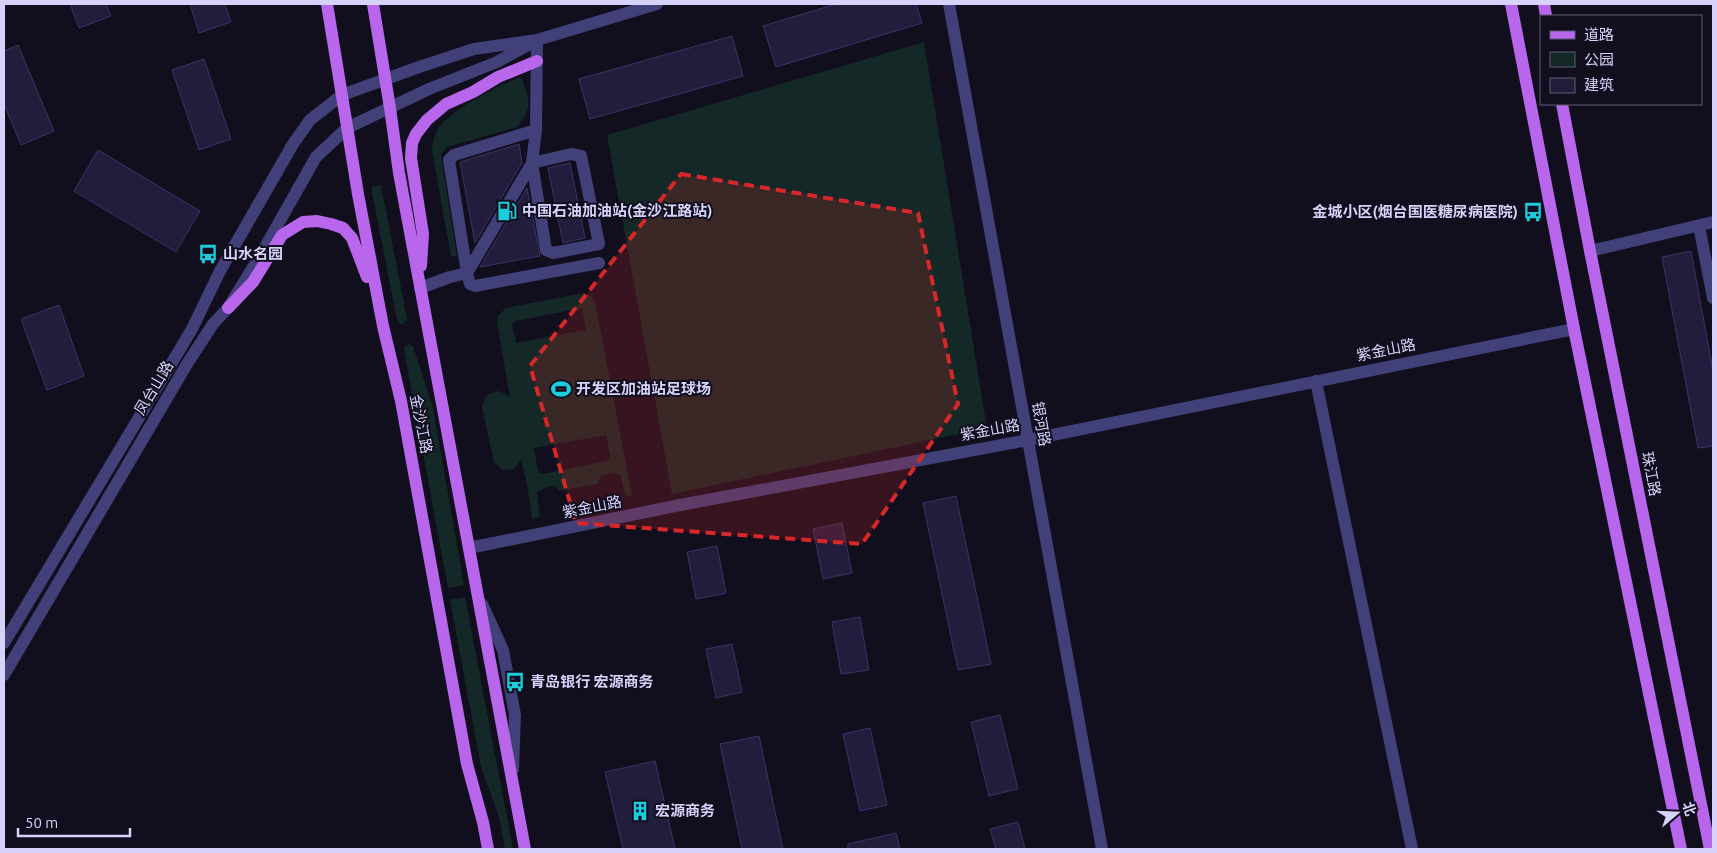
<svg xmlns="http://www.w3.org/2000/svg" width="1717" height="853" font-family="Ubuntu,'Noto Sans SC',sans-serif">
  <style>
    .green { fill: #132827; fill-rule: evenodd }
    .building { fill: #231d3d; stroke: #3c3266 }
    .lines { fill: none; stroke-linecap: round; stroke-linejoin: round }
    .minor { stroke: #414078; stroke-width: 12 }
    .major { stroke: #b866ec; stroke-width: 12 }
    .marked { fill: #d62828; fill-opacity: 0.2; stroke: #d62828; stroke-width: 4; stroke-dasharray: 10 6; stroke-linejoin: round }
    .labels { text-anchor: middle; stroke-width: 4; stroke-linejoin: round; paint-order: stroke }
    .poi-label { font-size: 15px; font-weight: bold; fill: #d6d2fa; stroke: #110f1e; text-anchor: start }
    .street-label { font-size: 15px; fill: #d6d2fa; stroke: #110f1e }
  </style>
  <rect width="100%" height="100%" fill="#110f1e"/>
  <path class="green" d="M924 42 987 428 672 494 607 135Z
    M521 77C530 99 533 108 517 127L447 147 441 155 457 257 451 256 432 151C433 143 434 136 438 129 451 109 499 85 521 77Z
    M381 185 407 319 403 324H400L397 320 371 187Z
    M583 293 591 296 595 302 632 495 626 496 620 475C611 472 599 473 598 484L559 491 554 486 547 487 537 492 540 516 532 519 527 484 521 460 514 469 502 470 494 462 482 407C484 396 488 393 499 391L510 397 497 322 498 316 506 308ZM582 308 586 330 516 343 512 324 516 321ZM606 435 611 458 607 461 542 474 538 471 534 448Z
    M409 344 413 346 433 408 464 585 448 588 404 350 405 346Z
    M465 597 513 849H505L499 817 481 767 450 600Z"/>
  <path class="building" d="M70 4H106L111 16 79 28Z
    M190 4H225L231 22 199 33Z
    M836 4H916L922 23 776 67 763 26Z
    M732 36 743 76 590 119 579 79Z
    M18 45 54 131 21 145 4 104V51Z
    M204 59 231 139 199 150 172 70Z
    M519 144 522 163 475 243 460 162Z
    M98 150 200 211 176 252 74 191Z
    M570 163 585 238 563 243 548 168Z
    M527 188 540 256 480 267Z
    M1691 251 1713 371V446L1698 448 1662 257Z
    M59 305 84 376 47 390 21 319Z
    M956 496 991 664 958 670 923 503Z
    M842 523 852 573 823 579 813 529Z
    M717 546 726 593 696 599 687 552Z
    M860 617 869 670 841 674 832 622Z
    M732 644 742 692 716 698 706 649Z
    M1000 715 1018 789 989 796 971 722Z
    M870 728 887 805 860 811 843 734Z
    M759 736 783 849H742L720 744Z
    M655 761 675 849H623L605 772Z
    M1018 822 1025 849H996L990 829Z
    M896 833 900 849H848V844Z"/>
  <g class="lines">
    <path class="minor" d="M949 4 1102 849
      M537 40 536 130 532 163 546 250 553 253 599 244 581 156 571 154 532 163 467 273 470 284 475 286 599 263
      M1699 226 1713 298
      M1590 251 1713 222
      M420 288 450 277 467 273 449 160 454 155 536 130
      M1316 381 1412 849
      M469 548 675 506 1028 440 1574 329
      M482 604 503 650 515 715 513 769
      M4 643 192 329 220 271 293 144 310 120 342 95 419 67 474 49 537 40 657 4
      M4 675 187 364 213 324 228 308 260 256 316 157 347 128 429 89 497 62 530 44"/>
    <path class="major" d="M327 4 358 194 383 326 401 401 467 764 483 822 488 849
      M373 4 390 108 399 173 525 849
      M1511 4 1574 329 1681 849
      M1544 4 1546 16
      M1562 104 1590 251 1710 849
      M421 266 423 234 411 158 412 143 416 134 427 120 446 104 473 92 498 77 537 61
      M228 308 253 282 282 235 303 222 317 221 331 224 343 228 352 238 367 277"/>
  </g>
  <path class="marked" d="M681 174 918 213 958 404 862 544 576 523 530 366Z"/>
  <defs>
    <symbol id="fuel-bare" viewBox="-9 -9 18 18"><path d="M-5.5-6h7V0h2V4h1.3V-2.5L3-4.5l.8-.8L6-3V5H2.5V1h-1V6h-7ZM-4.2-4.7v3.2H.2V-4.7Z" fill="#1bccdd" stroke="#110f1e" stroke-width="2.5" paint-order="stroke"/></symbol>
    <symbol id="bus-bare" viewBox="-9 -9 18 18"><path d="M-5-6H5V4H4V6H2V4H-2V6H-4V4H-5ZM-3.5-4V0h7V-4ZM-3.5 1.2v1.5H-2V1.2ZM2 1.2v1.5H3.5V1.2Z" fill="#1bccdd" stroke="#110f1e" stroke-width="2.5" paint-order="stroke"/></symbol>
    <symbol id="stadium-bare" viewBox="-9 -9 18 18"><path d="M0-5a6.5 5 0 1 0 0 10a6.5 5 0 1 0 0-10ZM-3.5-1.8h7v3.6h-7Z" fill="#1bccdd" stroke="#110f1e" stroke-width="2.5" paint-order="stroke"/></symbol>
    <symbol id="building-bare" viewBox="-9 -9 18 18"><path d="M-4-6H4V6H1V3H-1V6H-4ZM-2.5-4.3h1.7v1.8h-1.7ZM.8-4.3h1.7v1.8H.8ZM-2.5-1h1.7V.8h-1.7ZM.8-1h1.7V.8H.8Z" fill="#1bccdd" stroke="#110f1e" stroke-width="2.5" paint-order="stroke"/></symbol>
  </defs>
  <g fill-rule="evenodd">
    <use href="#fuel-bare" x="493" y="197" width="28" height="28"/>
    <use href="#bus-bare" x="1519" y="198" width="28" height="28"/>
    <use href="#bus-bare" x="194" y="240" width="28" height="28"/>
    <use href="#stadium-bare" x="547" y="375" width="28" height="28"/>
    <use href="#bus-bare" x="501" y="668" width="28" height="28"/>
    <use href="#building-bare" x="626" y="797" width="28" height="28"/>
  </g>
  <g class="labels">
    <g class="poi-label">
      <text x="522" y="216">中国石油加油站(金沙江路站)</text>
      <text x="1518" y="217" text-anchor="end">金城小区(烟台国医糖尿病医院)</text>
      <text x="223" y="259">山水名园</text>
      <text x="576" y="394">开发区加油站足球场</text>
      <text x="530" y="687">青岛银行 宏源商务</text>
      <text x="655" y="816">宏源商务</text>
    </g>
    <g class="street-label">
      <text transform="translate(1386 350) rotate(-11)" y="5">紫金山路</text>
      <text transform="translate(154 388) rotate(-59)" y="5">凤台山路</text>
      <text transform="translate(421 424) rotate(79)" y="5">金沙江路</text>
      <text transform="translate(1041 424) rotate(80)" y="5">银河路</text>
      <text transform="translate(990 430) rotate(-10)" y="5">紫金山路</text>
      <text transform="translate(1651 474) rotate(79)" y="5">珠江路</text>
      <text transform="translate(592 507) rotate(-11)" y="5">紫金山路</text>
    </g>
  </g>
  <rect width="1717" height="853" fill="none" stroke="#d6d2fa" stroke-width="10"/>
  <rect x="1540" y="15" width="162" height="90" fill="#110f1e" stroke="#605d76"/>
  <rect x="1550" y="31" width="25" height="8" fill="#b866ec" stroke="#605d76"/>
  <text x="1584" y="40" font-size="15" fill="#d6d2fa">道路</text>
  <rect x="1550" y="52" width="25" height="15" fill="#132827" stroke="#605d76"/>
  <text x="1584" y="65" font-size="15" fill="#d6d2fa">公园</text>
  <rect x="1550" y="78" width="25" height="15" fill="#231d3d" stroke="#605d76"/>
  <text x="1584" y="90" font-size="15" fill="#d6d2fa">建筑</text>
  <g transform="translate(1677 813) rotate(71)" stroke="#110f1e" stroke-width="4" paint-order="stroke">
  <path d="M0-4L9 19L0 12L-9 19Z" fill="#d6d2fa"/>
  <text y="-8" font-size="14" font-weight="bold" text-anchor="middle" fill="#d6d2fa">北</text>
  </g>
  <path d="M18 828v8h112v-8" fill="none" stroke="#d6d2fa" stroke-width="2.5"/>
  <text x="25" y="828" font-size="15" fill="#d6d2fa" stroke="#110f1e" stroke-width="4" paint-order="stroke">50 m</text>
</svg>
